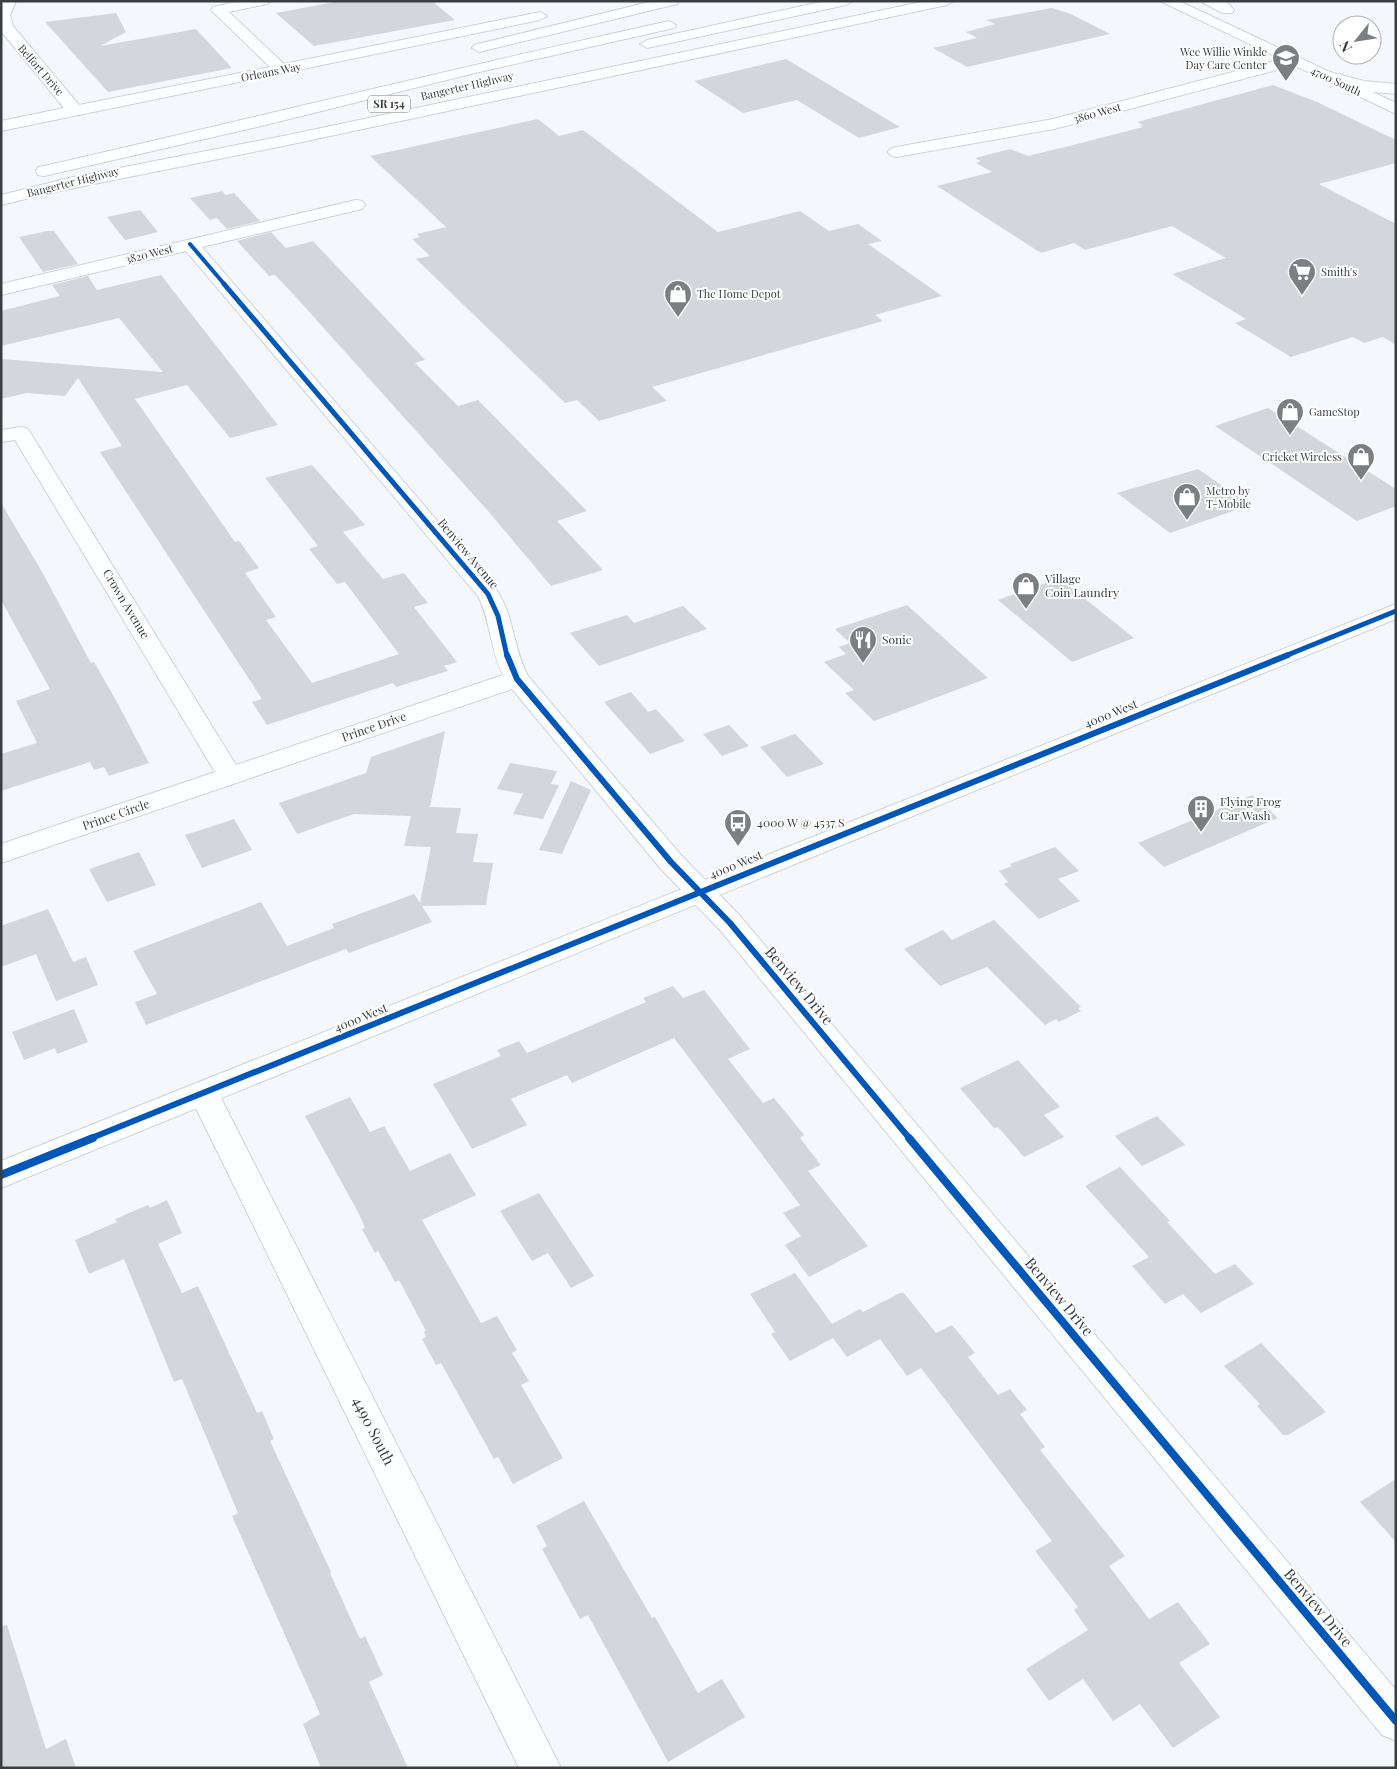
<svg xmlns="http://www.w3.org/2000/svg" width="1397" height="1769" font-family="'Playfair Display',serif">
  <style>
    .building { fill: #d3d7db }
    .lines { fill: none; stroke-linecap: round; stroke-linejoin: round }
    .street-casing { stroke: #ced3d6; stroke-width: 2 }
    .secondary-casing { stroke: #ced3d6; stroke-width: 2 }
    .primary-casing { stroke: #ced3d6; stroke-width: 2 }
    .highway-casing { stroke: #ced3d6; stroke-width: 2 }
    .street { fill: #fdfeff; fill-rule: evenodd }
    .secondary { fill: #fdfeff; fill-rule: evenodd }
    .primary { fill: #fdfeff; fill-rule: evenodd }
    .highway { fill: #fdfeff; fill-rule: evenodd }
    .cycleway-far3-casing { stroke: #fff; stroke-width: 5.5 }
    .cycleway-far2-casing { stroke: #fff; stroke-width: 8 }
    .cycleway-far1-casing { stroke: #fff; stroke-width: 9 }
    .cycleway-casing { stroke: #fff; stroke-width: 11 }
    .cycleway-far3 { stroke: #0057b8; stroke-width: 4 }
    .cycleway-far2 { stroke: #0057b8; stroke-width: 5 }
    .cycleway-far1 { stroke: #0057b8; stroke-width: 6 }
    .cycleway { stroke: #0057b8; stroke-width: 8 }
    .labels { text-anchor: middle; stroke-width: 4; stroke-linejoin: round; paint-order: stroke }
    .far-poi-label { font-size: 11px; fill: #393e41; stroke: #fff; text-anchor: start }
    .far-street-label { font-size: 11px; fill: #393e41; stroke: #fff }
    .shield { fill: #fff; stroke: #74787a; stroke-width: 1 }
    .shield-label { font-size: 11px; font-weight: bold; fill: #393e41 }
    .street-label { font-size: 12px; fill: #393e41; stroke: #fff }
    .poi-label { font-size: 12px; fill: #393e41; stroke: #fff; text-anchor: start }
    .near-street-label { font-size: 15px; fill: #393e41; stroke: #fff }
  </style>
  <rect width="100%" height="100%" fill="#f4f8fc"/>
  <path class="building" d="M340 1H432L455 20 314 46 276 13Z
    M1052 8 1071 14 1110 34 967 67 933 48 977 38 966 32 995 24 986 20Z
    M116 13 126 32 100 46 196 29 232 68 108 92 45 22Z
    M786 59 900 127 859 138 797 100 743 113 694 81Z
    M1273 85 1317 102 1396 140V163L1319 184 1396 224V345L1383 337 1364 343 1353 337 1291 357 1235 323 1246 319 1172 274 1226 258 1172 226 1085 250 1074 243 1041 253 937 186 992 172 976 163 981 161 975 158 1010 149 1028 156 1077 144 1143 127 1139 126 1143 125 1137 122Z
    M538 119 559 136 583 130 718 232 800 211 829 231 858 224 882 241 868 244 942 296 875 315 883 321 652 387 667 401 599 421 577 400 565 403 416 259 430 256 412 239 420 237 417 234 446 227 370 156Z
    M222 191 226 195 234 193 260 221 227 229 217 218 210 220 190 198Z
    M140 210 158 232 125 240 107 217Z
    M47 231H54L78 264 43 272 19 237Z
    M271 232 286 248 313 241 425 360 415 363 458 406 478 400 587 511 557 521 603 570 551 586 488 511 294 295 275 275 269 276 237 241Z
    M161 275 278 425 230 438 187 385 135 399 235 542 239 541 259 568 245 573 276 617 266 620 312 683 399 654 345 582 337 584 309 549 318 546 265 478 312 465 365 525 343 532 383 579 404 573 428 603 414 607 457 662 444 666 448 671 396 687 393 683 267 725 252 702 262 699 100 452 122 446 78 378 65 396 26 393 1 399V359L163 372 119 318 1 346V311L60 296 52 285 88 276 97 290Z
    M1268 408 1396 489V506L1357 521 1215 426Z
    M1198 469 1250 505 1170 533 1117 493Z
    M1 503 41 570 91 663 94 662 117 702 149 763 109 776 104 767 94 770 90 762 1 791V754L37 743 16 701 50 689 1 600Z
    M1059 578 1134 638 1072 662 998 600Z
    M907 605 988 678 874 721 845 693 854 690 824 662 846 654 839 647 850 643 835 629Z
    M683 606 707 629 599 666 570 633 627 615 634 623Z
    M631 692 648 712 656 709 685 741 650 754 604 702Z
    M729 725 749 746 722 756 703 734Z
    M445 731 430 807 461 808 456 833 478 834 473 862 493 863 486 905 422 906 432 922 349 953 346 949 146 1025 135 1002 157 994 133 951 261 902 287 946 334 928 332 924 414 894 420 903 431 847 404 846 411 816 354 814 297 834 279 803 366 773 371 757Z
    M795 734 824 764 787 777 760 747Z
    M510 763 557 771 551 784 559 785 543 819 513 814 523 794 497 789Z
    M571 781 591 790 562 854 539 850Z
    M1252 795 1278 818 1164 867 1138 843Z
    M234 819 252 850 202 868 185 835Z
    M1055 847 1079 871 1058 879 1080 901 1039 919 1004 884 1008 882 999 871 1012 866 1010 864Z
    M139 852 156 885 107 902 89 869Z
    M48 909 73 962 86 957 98 985 56 1001 36 954 1 967V926Z
    M994 920 1081 1007 1078 1008 1081 1011 1059 1022 1056 1019 1045 1025 987 967 940 986 904 949 943 930 952 940Z
    M673 986 683 998 704 990 750 1049 728 1059 763 1103 774 1098 804 1135 800 1138 821 1165 808 1171 868 1246 809 1277 785 1245 801 1236 783 1213 800 1205 674 1038 572 1083 567 1075 511 1099 527 1125 472 1149 433 1084 501 1056 497 1050 519 1041 527 1053 646 1002 643 998Z
    M74 1009 88 1042 57 1054 55 1048 24 1060 12 1032Z
    M1018 1060 1060 1107 1044 1115 1064 1137 1024 1157 998 1127 994 1128 960 1088Z
    M350 1097 370 1132 384 1126 410 1171 450 1153 476 1195 422 1220 481 1323 497 1316 517 1350 512 1353 529 1381 521 1385 563 1458 513 1484 498 1457 494 1459 441 1363 436 1365 422 1339 426 1337 424 1332 426 1331 399 1280 395 1282 378 1251 375 1253 362 1229 365 1228 358 1212 305 1116Z
    M1157 1116 1185 1145 1142 1166 1115 1136Z
    M1120 1167 1170 1221 1167 1222 1215 1274 1235 1264 1254 1284 1201 1313 1183 1294 1165 1304 1132 1266 1149 1257 1085 1186Z
    M539 1193 594 1276 571 1288 548 1253 532 1261 500 1211Z
    M167 1200 182 1233 158 1244 182 1293 198 1286 257 1413 262 1411 274 1439 270 1441 331 1572 330 1573 360 1639 365 1636 383 1675 369 1682 408 1768H321L303 1724 320 1714 232 1516 238 1513 182 1379 174 1382 124 1259 89 1274 75 1240 117 1222 115 1219 148 1205 150 1208Z
    M795 1273 832 1324 860 1309 863 1312 900 1293H904L936 1333 952 1325 975 1353 968 1357 998 1395 1010 1389 1027 1410 1020 1414 1045 1447 1040 1450 1125 1556 1109 1566 1149 1619 1178 1602 1210 1644 1179 1663 1220 1717 1173 1748 1140 1704 1113 1721 1083 1679 1049 1701 1026 1669 1088 1630 1074 1610 1078 1607 1035 1551 1052 1541 921 1368 907 1376 880 1339 847 1357 833 1338 790 1361 771 1334 775 1332 750 1294Z
    M1261 1343 1326 1412 1288 1435H1283L1257 1406 1260 1404 1224 1366Z
    M1396 1479V1542L1360 1502Z
    M584 1501 652 1618 655 1617 698 1693 722 1679 745 1717 668 1762 588 1615 580 1619 542 1549 547 1546 536 1526Z
    M7 1625 46 1749 66 1739 76 1768H1V1626Z"/>
  <g class="lines">
    <defs>
      <path id="street" d="M2 1H16L10 15 13 26 79 105 270 67 211 10 213 7 240 1H269L267 4 229 12 284 64 540 12 547 16 540 20 1 131V121L64 108 1 31Z
        M1294 56 1299 58 1302 61 1299 64 1054 129 896 157 890 155 888 152 890 149 896 147 1053 119Z
        M1326 71 1364 81 1396 84V94L1363 91 1321 79 1318 76 1321 73Z
        M356 200 362 201 365 205 362 209 202 247 496 589C514 615 513 648 528 676L681 855 740 916 1396 1690V1741L1382 1735 720 930 661 869 512 689 1 863V844L215 772 15 440 1 442V430L21 427 28 429 236 765 503 675C490 650 491 621 478 596L186 251 1 295V284Z
        M204 1082 215 1086 219 1094 561 1768H519L189 1094 193 1086Z"/>
      <path id="secondary" d="M1160 1H1179L1396 103V114Z
        M1396 604V619L1 1188V1161Z"/>
      <path id="primary" d="M1200 1H1219L1234 10 1232 13H1222Z"/>
      <path id="highway" d="M653 1H679L677 4 479 52 472 48 474 45Z
        M825 1H853L846 5 647 48 640 44 647 40Z
        M926 1H954L947 5 283 146 54 192 1 205V195L73 177 283 136Z
        M1210 1H1226L1234 10 1232 13H1222Z
        M669 21 676 25 674 28 475 73 261 126 44 176 38 175 36 171 38 167 44 166C253 118 460 67 669 21Z"/>
    </defs>
    <use href="#street" class="street-casing"/>
    <use href="#secondary" class="secondary-casing"/>
    <use href="#primary" class="primary-casing"/>
    <use href="#highway" class="highway-casing"/>
    <use href="#street" class="street"/>
    <use href="#secondary" class="secondary"/>
    <use href="#primary" class="primary"/>
    <use href="#highway" class="highway"/>
    <defs>
      <path id="cycleway-far3" d="M190 244 225 285"/>
      <path id="cycleway-far2" d="M224 284 488 594 498 616 507 656
        M1285 656 1396 611"/>
      <path id="cycleway-far1" d="M507 655 517 679 671 862 730 923 910 1139
        M89 1139 1288 655"/>
      <path id="cycleway" d="M909 1138 1396 1721
        M1 1175 93 1138"/>
    </defs>
    <use href="#cycleway-far3" class="cycleway-far3-casing"/>
    <use href="#cycleway-far2" class="cycleway-far2-casing"/>
    <use href="#cycleway-far1" class="cycleway-far1-casing"/>
    <use href="#cycleway" class="cycleway-casing"/>
    <use href="#cycleway-far3" class="cycleway-far3"/>
    <use href="#cycleway-far2" class="cycleway-far2"/>
    <use href="#cycleway-far1" class="cycleway-far1"/>
    <use href="#cycleway" class="cycleway"/>
  </g>
  <defs>
    <symbol id="school-pin" viewBox="-11 -11 22 30"><path d="M0 17L-7.5 6A9.5 9.5 0 1 1 7.5 6Z" fill="#7a7f82" stroke="#fff"/><path d="M0-5L7-2L0 1L-7-2ZM-4 1L0 2.5L4 1V4Q0 6-4 4Z" fill="#fff"/></symbol>
    <symbol id="supermarket-pin" viewBox="-11 -11 22 30"><path d="M0 17L-7.5 6A9.5 9.5 0 1 1 7.5 6Z" fill="#7a7f82" stroke="#fff"/><path d="M-6-5.5h2.5l.6 2H6L4.5 2H-2.5L-4.4-4H-6ZM-1.5 3.2a1.3 1.3 0 1 0 .1 0ZM3 3.2a1.3 1.3 0 1 0 .1 0Z" fill="#fff"/></symbol>
    <symbol id="shop-pin" viewBox="-11 -11 22 30"><path d="M0 17L-7.5 6A9.5 9.5 0 1 1 7.5 6Z" fill="#7a7f82" stroke="#fff"/><path d="M-5-2.5h2.3a2.7 3.5 0 0 1 5.4 0H5L5.5 6h-11ZM-1.5-2.5h3a1.5 2.3 0 0 0-3 0Z" fill="#fff"/></symbol>
    <symbol id="restaurant-pin" viewBox="-11 -11 22 30"><path d="M0 17L-7.5 6A9.5 9.5 0 1 1 7.5 6Z" fill="#7a7f82" stroke="#fff"/><path d="M-5-6h1v4h1v-4h1v4h1v-4h1v5L-1.5 .5V6h-2V.5L-5-1ZM5-6V6H3V1.5H1.5Q1.5-4 5-6Z" fill="#fff"/></symbol>
    <symbol id="building-pin" viewBox="-11 -11 22 30"><path d="M0 17L-7.5 6A9.5 9.5 0 1 1 7.5 6Z" fill="#7a7f82" stroke="#fff"/><path d="M-4-6H4V6H1V3H-1V6H-4ZM-2.5-4.3h1.7v1.8h-1.7ZM.8-4.3h1.7v1.8H.8ZM-2.5-1h1.7V.8h-1.7ZM.8-1h1.7V.8H.8Z" fill="#fff"/></symbol>
    <symbol id="bus-pin" viewBox="-11 -11 22 30"><path d="M0 17L-7.5 6A9.5 9.5 0 1 1 7.5 6Z" fill="#7a7f82" stroke="#fff"/><path d="M-5-6H5V4H4V6H2V4H-2V6H-4V4H-5ZM-3.5-4V0h7V-4ZM-3.5 1.2v1.5H-2V1.2ZM2 1.2v1.5H3.5V1.2Z" fill="#fff"/></symbol>
  </defs>
  <g fill-rule="evenodd">
    <use href="#school-pin" x="1270" y="42" width="32" height="43"/>
    <use href="#supermarket-pin" x="1286" y="256" width="32" height="43"/>
    <use href="#shop-pin" x="662" y="278" width="32" height="43"/>
    <use href="#shop-pin" x="1274" y="396" width="32" height="43"/>
    <use href="#shop-pin" x="1345" y="441" width="32" height="43"/>
    <use href="#shop-pin" x="1171" y="481" width="32" height="43"/>
    <use href="#shop-pin" x="1010" y="570" width="32" height="43"/>
    <use href="#restaurant-pin" x="847" y="624" width="32" height="43"/>
    <use href="#building-pin" x="1185" y="793" width="32" height="43"/>
    <use href="#bus-pin" x="722" y="807" width="32" height="43"/>
  </g>
  <g class="labels">
    <g class="far-poi-label">
      <text x="1267" y="56" text-anchor="end">Wee Willie Winkle<tspan x="1267" dy="13">Day Care Center</tspan></text>
      <text x="1321" y="276">Smith's</text>
      <text x="697" y="298">The Home Depot</text>
      <text x="1309" y="416">GameStop</text>
      <text x="1342" y="461" text-anchor="end">Cricket Wireless</text>
      <text x="1206" y="495">Metro by<tspan x="1206" dy="13">T-Mobile</tspan></text>
    </g>
    <g class="far-street-label">
      <text transform="translate(41 70) rotate(49)" y="4">Belfort Drive</text>
      <text transform="translate(271 72) rotate(-11)" y="4">Orleans Way</text>
      <text transform="translate(1336 81) rotate(25)" y="4">4700 South</text>
      <text transform="translate(467 86) rotate(-13)" y="4">Bangerter Highway</text>
      <text transform="translate(1097 113) rotate(-15)" y="4">3860 West</text>
      <text transform="translate(73 182) rotate(-14)" y="4">Bangerter Highway</text>
      <text transform="translate(149 254) rotate(-14)" y="4">3820 West</text>
    </g>
    <rect class="shield" x="368" y="95.5" width="42" height="17" rx="4"/>
    <g class="shield-label">
      <text x="389" y="108">SR 154</text>
    </g>
    <g class="street-label">
      <text transform="translate(468 554) rotate(50)" y="4">Benview Avenue</text>
      <text transform="translate(126 604) rotate(59)" y="4">Crown Avenue</text>
      <text transform="translate(1111 714) rotate(-22)" y="4">4000 West</text>
      <text transform="translate(374 727) rotate(-19)" y="4">Prince Drive</text>
      <text transform="translate(116 815) rotate(-19)" y="4">Prince Circle</text>
      <text transform="translate(736 865) rotate(-22)" y="4">4000 West</text>
      <text transform="translate(361 1018) rotate(-22)" y="4">4000 West</text>
    </g>
    <g class="poi-label">
      <text x="1045" y="583">Village<tspan x="1045" dy="14">Coin Laundry</tspan></text>
      <text x="882" y="644">Sonic</text>
      <text x="1220" y="806">Flying Frog<tspan x="1220" dy="14">Car Wash</tspan></text>
      <text x="757" y="827">4000 W @ 4537 S</text>
    </g>
    <g class="near-street-label">
      <text transform="translate(799 986) rotate(50)" y="5">Benview Drive</text>
      <text transform="translate(1059 1297) rotate(50)" y="5">Benview Drive</text>
      <text transform="translate(373 1431) rotate(63)" y="5">4490 South</text>
      <text transform="translate(1318 1608) rotate(50)" y="5">Benview Drive</text>
    </g>
  </g>
  <rect width="1397" height="1769" fill="none" stroke="#393e41" stroke-width="5"/>
  <g transform="translate(1357 40) rotate(240)"><circle r="24" fill="#ffffff" stroke="#b0b2b3"/>
  <path d="M0-4L9 19L0 12L-9 19Z" fill="#7a7f82"/>
  <text y="-8" font-size="14" font-weight="bold" text-anchor="middle" fill="#393e41">N</text>
  </g>
</svg>
